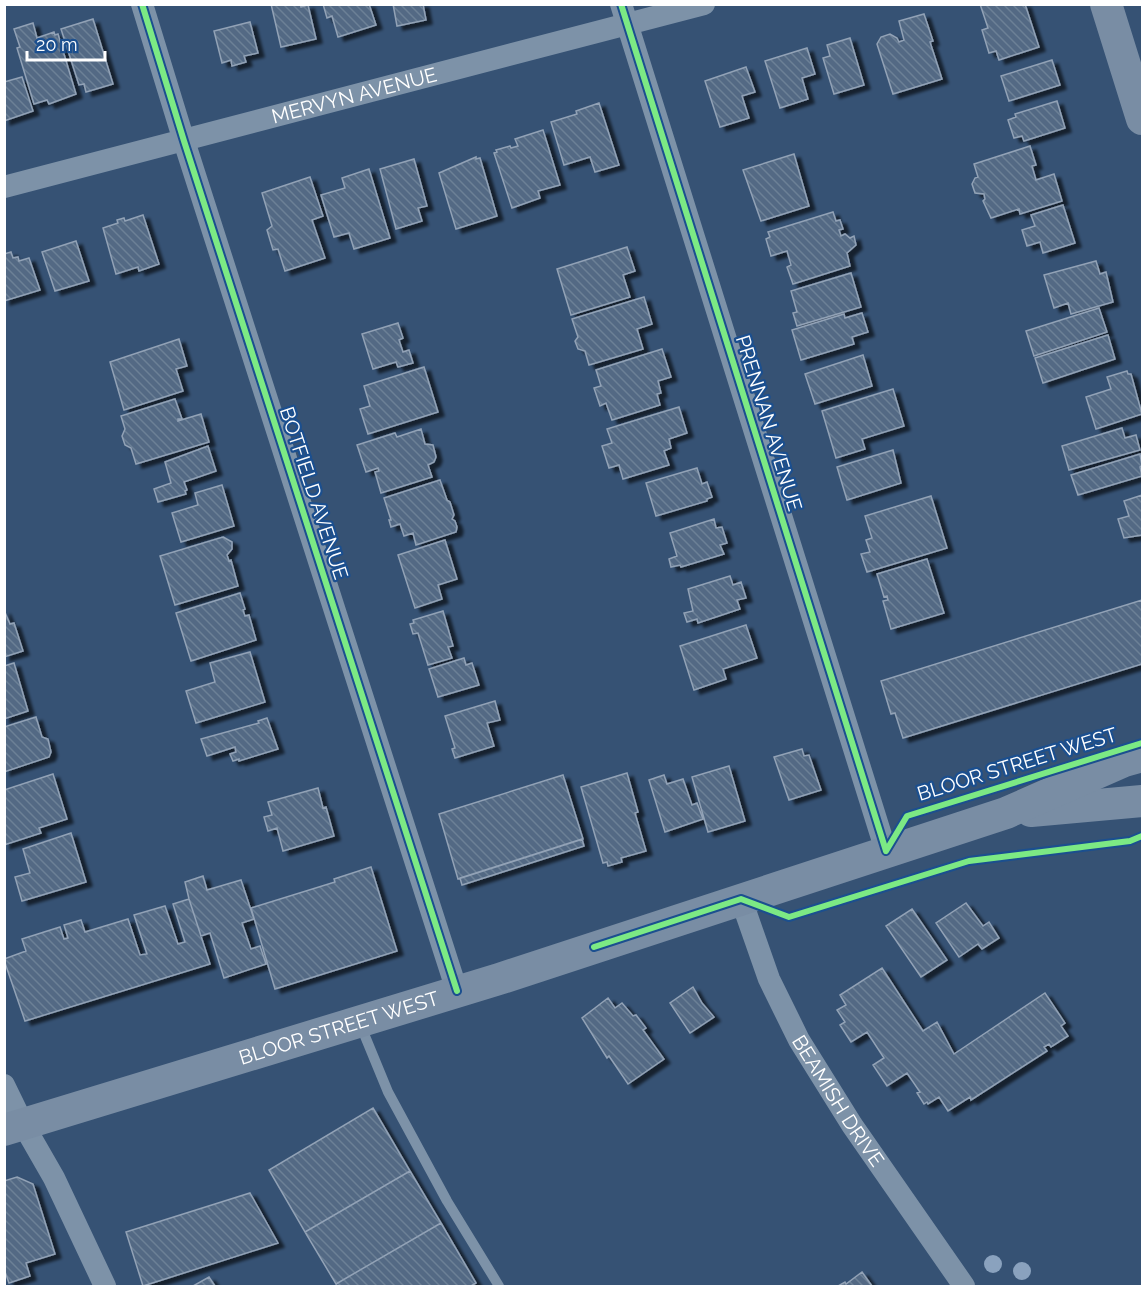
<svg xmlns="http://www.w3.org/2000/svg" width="1147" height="1291" font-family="Raleway,sans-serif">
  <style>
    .building { fill: url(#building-back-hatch); stroke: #92a2b6; stroke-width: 1.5; filter: url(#shadow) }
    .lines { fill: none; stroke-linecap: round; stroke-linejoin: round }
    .service { stroke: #7d92a8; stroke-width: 10 }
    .minor { stroke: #7d92a8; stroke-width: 22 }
    .secondary { stroke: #798da4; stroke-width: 32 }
    .cycleway-casing { stroke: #1b4f8f; stroke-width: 10 }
    .cycleway { stroke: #7ce984; stroke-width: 6 }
    .tree { fill: #8aa2be }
    .labels { text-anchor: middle; stroke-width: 4.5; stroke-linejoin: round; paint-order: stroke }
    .street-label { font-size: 20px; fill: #fff; stroke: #1b4f8f }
  </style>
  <defs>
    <pattern id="building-back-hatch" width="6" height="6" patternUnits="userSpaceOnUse" patternTransform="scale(1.5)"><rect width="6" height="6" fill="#526984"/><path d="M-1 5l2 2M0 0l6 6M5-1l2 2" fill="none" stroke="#6c8096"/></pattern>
    <filter id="shadow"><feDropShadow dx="6" dy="4" stdDeviation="1.5" flood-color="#0009"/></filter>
  </defs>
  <rect width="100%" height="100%" fill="#365274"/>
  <path class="building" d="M271 4H300L301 7 308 5 316 39 281 47Z
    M323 4H369L376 25 338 37 332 16 327 18Z
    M393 4H423L426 20 397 26Z
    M980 4H1025L1039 47 999 60 996 51 989 53 982 30 988 28Z
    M924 14 933 41 930 42 942 79 893 94 877 44 881 37 890 34 897 38 899 42 904 40 899 21Z
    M93 19 113 84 86 92 84 84 79 85 61 29Z
    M250 22 258 53 244 56 246 62 232 66 231 60 222 63 214 31Z
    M33 23 37 38 54 32 55 35 58 34 76 94 49 104 47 100 34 104 17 48 20 47 14 29Z
    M850 38 864 85 834 94 823 58 830 56 827 45Z
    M807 48 815 74 802 78 808 99 780 108 765 61Z
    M1052 60 1060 85 1009 101 1001 76Z
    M746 67 755 92 742 96 749 118 720 127 705 81Z
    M22 77 33 111 4 121V82Z
    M1057 101 1065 128 1024 141 1022 136 1014 138 1008 120 1016 117 1015 114Z
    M599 103 619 165 595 172 590 157 564 165 551 122 577 114 576 111Z
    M543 130 560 185 538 191 540 198 512 208 494 153 497 152 496 150 510 146 511 148 518 146 515 139Z
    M1030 146 1036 165 1032 166 1036 180 1054 174 1062 201 1020 214 1019 209 991 218 983 201 985 199 984 194 975 193 972 184 975 178 978 177 974 164Z
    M794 154 809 206 761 221 743 170Z
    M476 157V159L480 158 497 216 456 229 439 173Z
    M414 159 427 206 418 208 422 221 396 229 380 169Z
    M369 169 390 238 354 249 349 233 334 237 321 195 345 188 342 178Z
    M310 177 323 216 312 220 325 258 285 271 278 249 273 250 267 230 272 226 262 193Z
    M1063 205 1075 243 1043 253 1040 242 1027 246 1022 230 1035 226 1031 215Z
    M833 212 836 221 840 220 843 229 839 230 841 236 845 234 850 238 854 236 856 245 847 253 850 266 793 284 787 267 791 265 787 251 771 256 766 239 770 237 768 232Z
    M143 215 159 264 139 271 138 267 116 274 103 228 118 223 117 220 124 218 125 221Z
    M76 241 89 281 55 291 42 252Z
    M627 247 635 271 623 275 630 297 571 315 557 269Z
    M11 252 13 258 18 257 19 261 29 258 40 290 4 301V254Z
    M1096 261 1100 274 1106 272 1113 302 1071 314 1068 303 1054 308 1044 275Z
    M851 273 861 307 797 326 793 313 797 312 791 291Z
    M644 297 652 324 637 329 643 349 589 365 585 351 578 349 575 341 578 337 572 319Z
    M1099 308 1107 332 1034 356 1026 331Z
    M862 313 868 332 852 337 854 344 801 360 792 330 844 314 845 318Z
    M398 323 403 338 399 340 403 352 409 350 413 363 398 367 396 362 373 369 362 334Z
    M1108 335 1115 359 1043 383 1035 358Z
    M179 339 187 366 176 369 183 391 124 410 110 362Z
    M662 349 671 377 658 381 661 393 657 394 660 405 612 420 606 403 600 406 594 388 601 386 596 370Z
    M863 355 872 386 815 404 805 374Z
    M424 367 438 412 368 434 360 409 370 406 364 386Z
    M1127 371 1128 374H1131L1142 414 1096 429 1086 397 1111 389 1107 377Z
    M893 389 904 426 862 439 865 449 836 458 822 411Z
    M175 399 182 419H178V421L201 414 209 442 136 464 131 448 125 445 122 436 125 429 121 416Z
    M679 407 687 433 669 439 671 448 664 451 669 465 623 479 619 465 609 468 602 446 612 443 607 429Z
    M1122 428 1125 438 1136 435 1140 450 1069 470 1062 446Z
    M421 429 425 444 433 445 436 457 434 462 428 465 432 477 381 493 375 472 379 471 378 468 366 472 357 445 395 433 397 437Z
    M208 446 216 471 184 482 187 490 185 491 186 494 158 502 154 489 171 483 165 462Z
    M893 450 901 483 847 500 837 467Z
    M1140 454 1142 466 1140 467 1142 476 1078 495 1071 475Z
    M697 468 702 484 707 482 712 497 707 499V501L656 516 646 483Z
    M440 480 447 500 450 502 454 515 452 519 455 521 457 527 456 532 416 545 413 533 404 536 400 524 391 527 389 520H391L384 498Z
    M222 485 234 526 181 542 172 513 198 505 195 493Z
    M1142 495V535L1124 538 1118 519 1129 516 1124 501Z
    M931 496 947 548 867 572 861 554 870 552 866 540 872 538 865 516Z
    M714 519 716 528 722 527 727 543 720 545 724 554 681 567 680 565 671 567 669 559 677 556 670 533Z
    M223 537 232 542V549L227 555 229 561 231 560 238 586 175 605 160 556Z
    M445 540 457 579 438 585 442 599 415 608 398 555Z
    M927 559 944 613 891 629 883 601 888 600 887 596 884 597 877 574Z
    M730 576 733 585 741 582 746 598 737 600 740 609 698 623 697 619 687 622 684 613 693 611 688 589Z
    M240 593 245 609 243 610 245 616 249 615 256 640 191 661 176 613Z
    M1142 600V664L903 738 895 713 891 714 881 681Z
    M4 610 10 624 14 623 23 651 4 657Z
    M443 611 453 646 448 647 452 658 428 665 418 633 413 634 410 624 414 623 413 620Z
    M746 625 757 658 723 669 726 679 694 690 680 646Z
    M250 652 265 702 196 723 186 691 215 682 210 663Z
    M464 658 466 665 472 663 479 685 438 697 429 669Z
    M14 663 28 711 4 719V666Z
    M495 701 500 720 487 723 494 746 455 758 452 749 455 748 445 716Z
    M36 717 42 737 48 739 51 752 49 757 4 772V727Z
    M267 718 278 749 239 761V759L233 761 230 754 236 752 235 747 207 756 201 739 259 723 258 721Z
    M802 749 804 756 809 755 821 790 789 800 774 757Z
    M729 766 745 821 708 832 692 777Z
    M627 773 638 812 635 813 646 851 621 858 622 862 608 866 607 862 603 863 581 787Z
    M53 774 67 819 39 828 41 833 4 845V790Z
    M563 775 583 839 458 879 439 814Z
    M664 775 667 784 683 779 692 805 697 803 703 819 665 832 649 780Z
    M318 788 323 808 326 807 334 836 283 851 277 828 268 831 264 817 272 815 268 802Z
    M71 833 86 882 22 901 15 877 30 873 23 849Z
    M582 839 584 846 462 885 460 878Z
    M371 867 397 951 275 989 251 908 335 882 334 879Z
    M203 876 207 890 241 880 254 919 242 923 251 949 260 946 266 964 224 978 210 933 201 936 189 899 185 882Z
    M189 899 210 964 25 1021 4 960V959L26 951 22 939 60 927 64 939 68 938 64 925 81 920 85 932 128 919 140 955 147 954 134 915 165 906 178 944 185 942 173 904Z
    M966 903 983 926 989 922 999 938 982 949 978 944 959 957 936 923Z
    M912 909 947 960 921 977 886 926Z
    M882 968 923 1031 937 1022 954 1054 1045 993 1065 1023 1061 1026 1068 1036 1051 1047 1049 1044 1044 1047 1047 1051 971 1100 970 1097 948 1111 939 1097 928 1104 927 1102 924 1104 917 1093 920 1092 907 1073 887 1086 873 1065 884 1058 867 1032 851 1042 840 1025 845 1022 837 1010 846 1005 840 995Z
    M693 987 702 1003 714 1017 690 1033 670 1003Z
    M608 998 615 1008 622 1003 633 1016 636 1015 646 1028 643 1030 664 1059 628 1084 609 1056 607 1058 582 1018Z
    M373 1108 410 1171 305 1232 269 1170Z
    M410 1171 441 1223 336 1284 305 1232Z
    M17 1177 33 1184 55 1254 26 1263 30 1276 9 1283 4 1269V1181Z
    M250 1193 278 1243 143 1286 126 1232Z
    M441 1223 476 1283 471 1286H337L336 1284Z
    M862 1272 872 1286H838L845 1282 846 1284Z
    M209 1277 215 1286H193Z"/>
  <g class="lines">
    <path class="service" d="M360 1024 388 1092 447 1201 499 1286"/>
    <g class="minor">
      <path d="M142 4 184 141 457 991"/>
      <path d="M621 4 886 851"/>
      <path id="s1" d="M4 187 704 4"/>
      <path id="s2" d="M741 899 769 979 799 1040 852 1125 964 1286"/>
      <path d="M4 1085 23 1124 54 1178 105 1286"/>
    </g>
    <g class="secondary">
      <path d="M1106 4 1142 119"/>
      <path d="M1031 811 1142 801"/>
      <path id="s3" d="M4 1130 499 979 1006 813 1124 761 1142 756"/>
    </g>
    <defs>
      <path id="cycleway" d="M142 4 184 141 457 991
        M621 4 886 851
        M886 851 907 816 1142 743
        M594 947 741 899 789 917 969 861 1130 841 1142 836"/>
    </defs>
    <use href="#cycleway" class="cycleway-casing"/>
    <use href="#cycleway" class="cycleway"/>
  </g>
  <g class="tree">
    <circle cx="993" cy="1264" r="9"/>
    <circle cx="1022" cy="1271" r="9"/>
  </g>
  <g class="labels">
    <g class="street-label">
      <text dy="7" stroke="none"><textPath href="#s1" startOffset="362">MERVYN AVENUE</textPath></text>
      <text transform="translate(769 423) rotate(73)" y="7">PRENNAN AVENUE</text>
      <text transform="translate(314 493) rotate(72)" y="7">BOTFIELD AVENUE</text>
      <text transform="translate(1017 764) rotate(-17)" y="7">BLOOR STREET WEST</text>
      <text dy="7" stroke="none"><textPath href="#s3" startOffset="350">BLOOR STREET WEST</textPath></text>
      <text dy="7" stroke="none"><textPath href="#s2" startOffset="225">BEAMISH DRIVE</textPath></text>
    </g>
  </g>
  <rect width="1147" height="1291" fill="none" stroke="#ffffff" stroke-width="12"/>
  <path d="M27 51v9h78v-9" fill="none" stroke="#ffffff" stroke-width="3"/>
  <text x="36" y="51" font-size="18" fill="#ffffff" stroke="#1b4f8f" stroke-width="4.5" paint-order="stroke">20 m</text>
</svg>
